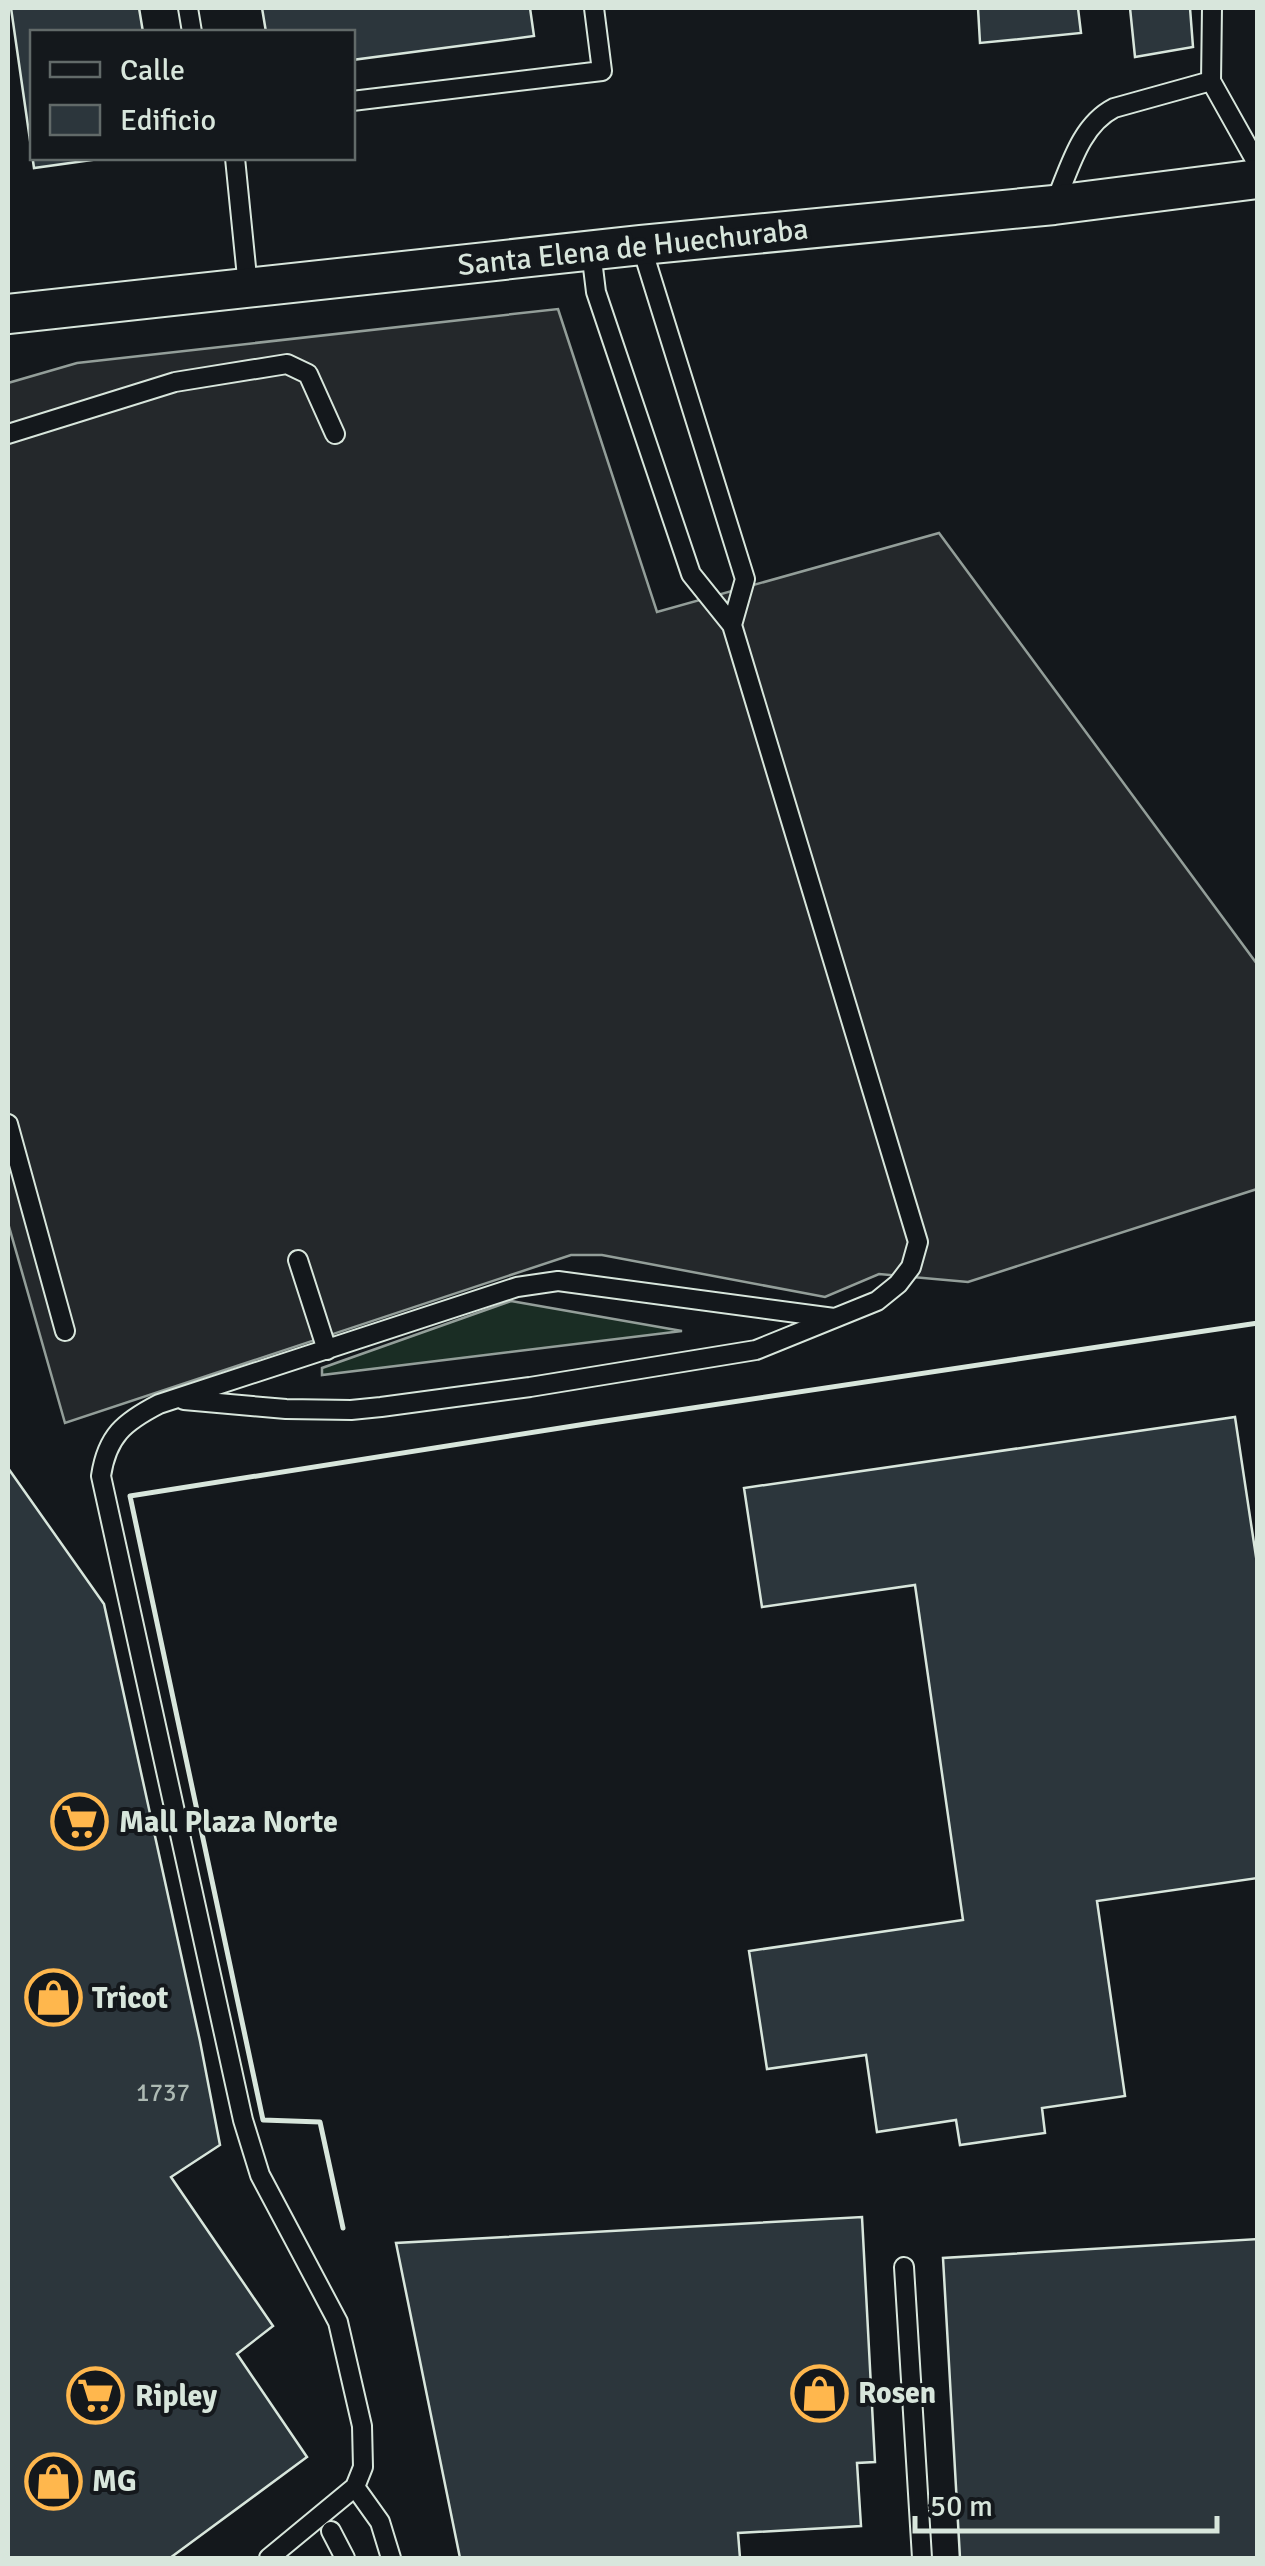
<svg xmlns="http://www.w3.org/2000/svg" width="1265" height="2566" font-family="Signika,sans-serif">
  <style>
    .green { fill: #1a2d24; stroke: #939e99; stroke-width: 2.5 }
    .parking { fill: #24282b; stroke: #939e99; stroke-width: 2.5 }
    .building { fill: #2c363c; stroke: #d8e6dc; stroke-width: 2.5 }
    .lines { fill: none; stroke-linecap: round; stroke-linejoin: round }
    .service-casing { stroke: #d8e6dc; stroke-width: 22 }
    .minor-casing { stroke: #d8e6dc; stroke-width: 42 }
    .service { stroke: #14181c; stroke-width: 18 }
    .minor { stroke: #14181c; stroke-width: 38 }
    .wall { stroke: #d8e6dc; stroke-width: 5 }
    .labels { text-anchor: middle; stroke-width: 8; stroke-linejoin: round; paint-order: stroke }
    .number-label { font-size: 25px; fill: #adbab4 }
    .street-label { font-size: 30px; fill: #d8e6dc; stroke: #14181c }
    .poi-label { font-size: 30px; font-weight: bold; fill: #d8e6dc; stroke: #14181c; text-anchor: start }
  </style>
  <rect width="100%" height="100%" fill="#14181c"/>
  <path class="green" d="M511 1301 682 1331 322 1375V1368Z"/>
  <path class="parking" d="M558 309 657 612 939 533 1257 964V1189L968 1282 879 1274 825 1297 602 1255H571L65 1423 8 1223V383L77 363Z"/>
  <path class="building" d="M11 8H139L143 32H32V158H106L34 168Z
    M262 8H530L534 36 352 60V32H266Z
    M978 8H1078L1081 33 980 43Z
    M1130 8H1190L1193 47 1135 57Z
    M1235 1417 1258 1570V1878L1097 1901 1125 2096 1042 2108 1045 2133 960 2145 956 2120 877 2132 866 2055 767 2069 749 1951 963 1920 915 1585 762 1607 744 1488Z
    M8 1468 104 1604 200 2041 220 2145 171 2177 273 2326 237 2354 307 2457 170 2558H8Z
    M862 2217 875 2462 857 2463 861 2526 738 2533 740 2558H460L396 2243Z
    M1258 2239V2558H960L943 2258Z"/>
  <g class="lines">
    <defs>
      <path id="service" d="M188 8 192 32
        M1212 8 1211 81 1258 165
        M352 101 602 71 594 8
        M235 158 248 287
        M1054 205C1069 171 1079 126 1114 108L1211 81
        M641 245 745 579 732 625
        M8 434 175 382 287 364 308 374 335 434
        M8 1124 65 1331
        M298 1260 327 1350
        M184 1400 286 1409 351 1410 381 1407 530 1387 756 1350 877 1301 898 1284 911 1267 918 1242 732 625 691 574 596 292 591 251
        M904 2267 922 2558
        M355 2487 380 2522 391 2558
        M331 2531 345 2558
        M269 2558 355 2487 363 2467 362 2426 338 2322 260 2175 243 2120 101 1476C107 1436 124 1422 159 1404L517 1287 558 1281 834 1318"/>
      <path id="minor" d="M8 314 641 245 1054 205 1258 179"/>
    </defs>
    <use href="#service" class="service-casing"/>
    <use href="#minor" class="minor-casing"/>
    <use href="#service" class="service"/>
    <use href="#minor" class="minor"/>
    <path class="wall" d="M343 2228 320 2122 263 2120 130 1496 592 1423 1258 1323"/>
  </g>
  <defs>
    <symbol id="supermarket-ring" viewBox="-11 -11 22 22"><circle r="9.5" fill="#14181c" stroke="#ffb74d" stroke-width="1.5"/><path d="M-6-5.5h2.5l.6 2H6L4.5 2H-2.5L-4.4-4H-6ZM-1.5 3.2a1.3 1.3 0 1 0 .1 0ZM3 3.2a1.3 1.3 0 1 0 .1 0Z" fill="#ffb74d"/></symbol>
    <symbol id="shop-ring" viewBox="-11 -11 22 22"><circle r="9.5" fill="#14181c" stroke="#ffb74d" stroke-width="1.5"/><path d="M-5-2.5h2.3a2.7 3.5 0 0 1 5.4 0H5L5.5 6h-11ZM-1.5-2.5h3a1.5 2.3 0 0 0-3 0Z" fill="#ffb74d"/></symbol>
  </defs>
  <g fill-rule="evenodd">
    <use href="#supermarket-ring" x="48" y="1790" width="63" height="63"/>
    <use href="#shop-ring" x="22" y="1966" width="63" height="63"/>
    <use href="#shop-ring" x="788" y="2362" width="63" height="63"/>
    <use href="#supermarket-ring" x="64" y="2364" width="63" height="63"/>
    <use href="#shop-ring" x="22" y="2450" width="63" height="63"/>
  </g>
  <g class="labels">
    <g class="number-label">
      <text x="163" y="2101">1737</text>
    </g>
    <g class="street-label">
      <text transform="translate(633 247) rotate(-6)" y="10">Santa Elena de Huechuraba</text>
    </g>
    <g class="poi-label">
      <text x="119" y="1832">Mall Plaza Norte</text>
      <text x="92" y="2008">Tricot</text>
      <text x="858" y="2403">Rosen</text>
      <text x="135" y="2406">Ripley</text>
      <text x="92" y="2491">MG</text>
    </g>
  </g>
  <rect width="1265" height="2566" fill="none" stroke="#d8e6dc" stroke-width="20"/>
  <rect x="30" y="30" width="325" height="130" fill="#14181c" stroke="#626a69" stroke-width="2.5"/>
  <rect x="50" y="62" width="50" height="15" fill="#14181c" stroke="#626a69" stroke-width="2.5"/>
  <text x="120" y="80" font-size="30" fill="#d8e6dc">Calle</text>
  <rect x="50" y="105" width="50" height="30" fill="#2c363c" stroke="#626a69" stroke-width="2.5"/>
  <text x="120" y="130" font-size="30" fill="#d8e6dc">Edificio</text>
  <path d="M915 2516v15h302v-15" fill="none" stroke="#d8e6dc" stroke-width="5"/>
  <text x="930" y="2516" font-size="30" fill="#d8e6dc" stroke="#14181c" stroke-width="8" paint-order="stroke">50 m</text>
</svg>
